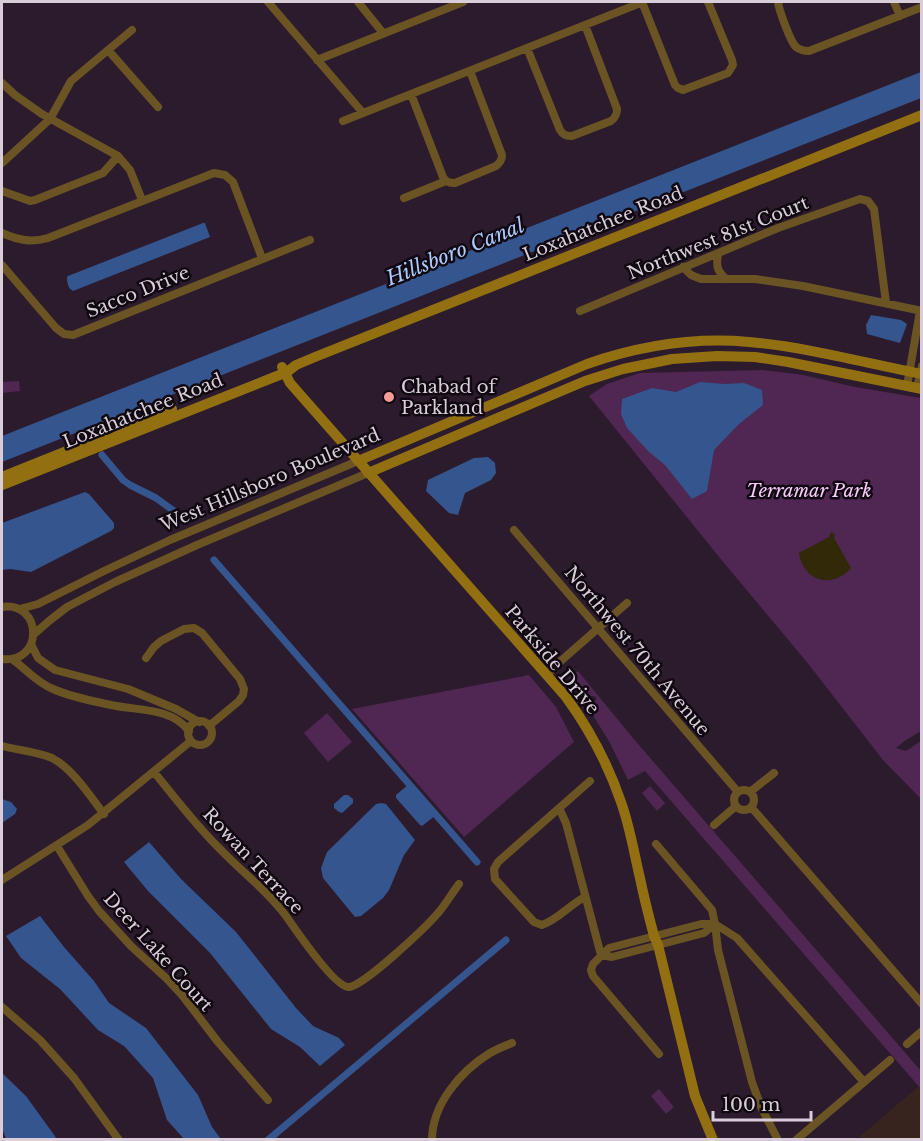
<svg xmlns="http://www.w3.org/2000/svg" width="923" height="1141" font-family="'Libre Baskerville',serif">
  <style>
    .education { fill: #37241f }
    .green { fill: #502653 }
    .sand { fill: #312908 }
    .water { fill: #34558e }
    .lines { fill: none; stroke-linecap: round; stroke-linejoin: round }
    .canal { stroke: #34558e; stroke-width: 7 }
    .street { stroke: #6a5423; stroke-width: 8 }
    .secondary { stroke: #927012; stroke-width: 10 }
    .poi-dot { fill: #f59b97; stroke: #100911; stroke-width: 2 }
    .labels { text-anchor: middle; stroke-width: 5; stroke-linejoin: round; paint-order: stroke }
    .street-label { font-size: 18px; fill: #d9cdd9; stroke: #100911 }
    .poi-label { font-size: 18px; fill: #d9cdd9; stroke: #100911; text-anchor: start }
    .park-label { font-size: 18px; font-style: italic; fill: #f9ccfb; stroke: #100911 }
    .water-label { font-size: 20px; font-style: italic; fill: #accafd; stroke: #100911 }
  </style>
  <rect width="100%" height="100%" fill="#2c1b2d"/>
  <path class="education" d="M919 1086 922 1089 921 1139H857Z"/>
  <path class="green" d="M763 370 803 375 855 387 921 398V731L906 740 896 748 906 751 921 741V799L883 760 806 661 724 563 589 396 607 384 640 373Z
    M19 381 20 391 2 393V382Z
    M578 671 632 737 921 1071V1089L645 771 628 780 610 743 588 707 596 700V697L578 692 569 678Z
    M529 675 556 707 574 742 464 837 352 709Z
    M327 713 352 742 328 762 304 733Z
    M650 786 665 803 657 811 642 793Z
    M659 1089 674 1107 666 1114 651 1096Z"/>
  <path class="sand" d="M831 532 835 534 834 538 851 568C832 590 803 581 799 553L829 537Z"/>
  <path class="water" d="M921 72V98L2 462V436Z
    M203 223H205L210 237 73 291C68 288 67 283 67 277L68 276Z
    M871 315 901 320 907 324 900 343 867 334 866 325Z
    M700 382 725 384 744 383 762 390 763 405 739 424 714 450 707 491 692 499 665 465 649 452 627 428 621 414 622 399 652 388 676 392Z
    M488 457 495 463 496 473 491 480 465 493 458 515 449 513 426 491 428 480 474 458Z
    M85 492 89 494 114 523V528L111 531 31 572 10 569 2 570V523Z
    M409 784 436 815 422 826 420 825 396 798V795Z
    M344 795H348L353 799V803L342 813 339 812 334 808V804Z
    M2 799 11 802 17 809 15 814 2 823Z
    M381 803 386 804 415 840 404 855 389 890 383 898 361 916 355 917 323 878 321 868 327 852 376 804Z
    M149 842 181 879 236 932 296 1008 313 1026 339 1038 345 1045 320 1066 300 1047 271 1029 210 953 148 891 124 862Z
    M40 916 64 947 94 981 109 1003 146 1028 198 1095 212 1127 221 1139H184L167 1120 153 1078 124 1046 98 1030 60 989 21 958 6 936Z
    M2 1073 26 1096 57 1139H6L2 1128Z"/>
  <g class="lines">
    <path class="canal" d="M102 455 123 480 130 485 156 498 178 514
      M214 560 477 862
      M268 1140 506 940"/>
    <path class="street" d="M268 2 363 113
      M358 2 383 33
      M642 2 675 85 678 88 683 90 728 73 733 65 732 60 708 2
      M778 2C779 10 790 41 796 47 800 50 804 51 809 51L922 7
      M894 2 900 16
      M527 48 560 130C563 135 566 136 572 136L611 121C616 117 617 114 617 109L585 25
      M108 50 158 107
      M317 60 463 2
      M2 83 15 95 42 114 118 156 130 170 142 200
      M411 94 443 177C446 182 449 183 455 183L496 166C500 163 502 160 502 155L470 71
      M343 121 643 2
      M2 163 50 119 71 81 132 30
      M2 191 30 201 35 200 103 173 118 156
      M404 198 446 181
      M2 233C18 240 31 243 48 238L214 173 225 175 233 182 262 258
      M718 254C716 266 717 271 726 279
      M2 265 56 328 64 334 73 335 310 240
      M683 267 691 275 701 279H755L803 286 922 311
      M580 311 778 228 860 199 868 201 874 209 886 303
      M907 386 920 311
      M917 388 922 366
      M514 530 738 792
      M2 607C43 601 44 664 2 659
      M20 609 38 604 104 571 170 540 358 461
      M33 635 49 621 67 607 115 582 197 545 368 473
      M31 644 38 658 55 670 128 689 176 709 199 722
      M146 658 154 647 161 641 184 629 194 628 202 633 240 679 244 689 243 695 239 701 209 726
      M12 659C26 669 36 682 53 689 71 697 92 701 111 705 138 711 171 707 189 731
      M547 675 555 666 627 603
      M188 733a12 12 0 1 1 24 0a12 12 0 1 1-24 0Z
      M2 746C17 750 38 752 52 758 72 768 90 796 104 814
      M154 772C176 799 197 827 222 851 243 873 268 891 286 916 295 929 334 986 348 987 361 989 427 926 438 913 446 904 452 893 459 884
      M734 800a10 10 0 1 1 20 0a10 10 0 1 1-20 0Z
      M750 792 774 773
      M751 807 922 1004
      M559 808 566 823 601 955
      M714 825 736 806
      M656 844 712 910 715 924 737 938 864 1082
      M57 846 88 896 99 911 131 946 166 978 182 995 218 1042 268 1100
      M2 880 88 825 191 741
      M585 897C569 905 559 919 542 925L534 922 495 879 494 869 498 862 590 781
      M715 924 718 950 752 1082 761 1107 778 1140
      M601 955 612 957 704 933 715 924
      M2 1007 40 1040 74 1078 119 1140
      M907 1044 922 1031
      M659 1054 593 976 591 970 593 964 609 948 701 924H715
      M432 1140C432 1104 461 1071 490 1053 497 1049 505 1046 512 1043
      M796 1140 890 1060"/>
    <path class="secondary" d="M282 367 290 383 566 697C590 730 608 764 621 802 630 827 634 853 640 878 644 898 649 917 654 936L658 945 695 1096 713 1140
      M358 461 587 364C639 346 694 337 749 342 807 347 865 363 922 374
      M368 473 585 381 623 369 672 359 717 356 755 357 788 362 922 389
      M2 477 172 409
      M2 485 287 372 296 365 315 357 922 115"/>
  </g>
  <circle class="poi-dot" cx="389" cy="397" r="6"/>
  <g class="labels">
    <g class="street-label">
      <text transform="translate(603 224) rotate(-22)" y="6">Loxahatchee Road</text>
      <text transform="translate(718 238) rotate(-22)" y="6">Northwest 81st Court</text>
      <text transform="translate(138 292) rotate(-22)" y="6">Sacco Drive</text>
      <text transform="translate(143 411) rotate(-22)" y="6">Loxahatchee Road</text>
      <text transform="translate(270 480) rotate(-23)" y="6">West Hillsboro Boulevard</text>
      <text transform="translate(637 651) rotate(50)" y="6">Northwest 70th Avenue</text>
      <text transform="translate(552 660) rotate(50)" y="6">Parkside Drive</text>
      <text transform="translate(253 861) rotate(47)" y="6">Rowan Terrace</text>
      <text transform="translate(158 952) rotate(48)" y="6">Deer Lake Court</text>
    </g>
    <g class="poi-label">
      <text x="401" y="393">Chabad of<tspan x="401" dy="21">Parkland</tspan></text>
    </g>
    <g class="park-label">
      <text x="809" y="497">Terramar Park</text>
    </g>
    <g class="water-label">
      <text transform="translate(455 252) rotate(-22)" y="7">Hillsboro Canal</text>
    </g>
  </g>
  <rect width="923" height="1141" fill="none" stroke="#d9cdd9" stroke-width="6"/>
  <path d="M713 1111v9h98v-9" fill="none" stroke="#d9cdd9" stroke-width="3"/>
  <text x="722" y="1111" font-size="18" fill="#d9cdd9" stroke="#100911" stroke-width="4.5" paint-order="stroke">100 m</text>
</svg>
